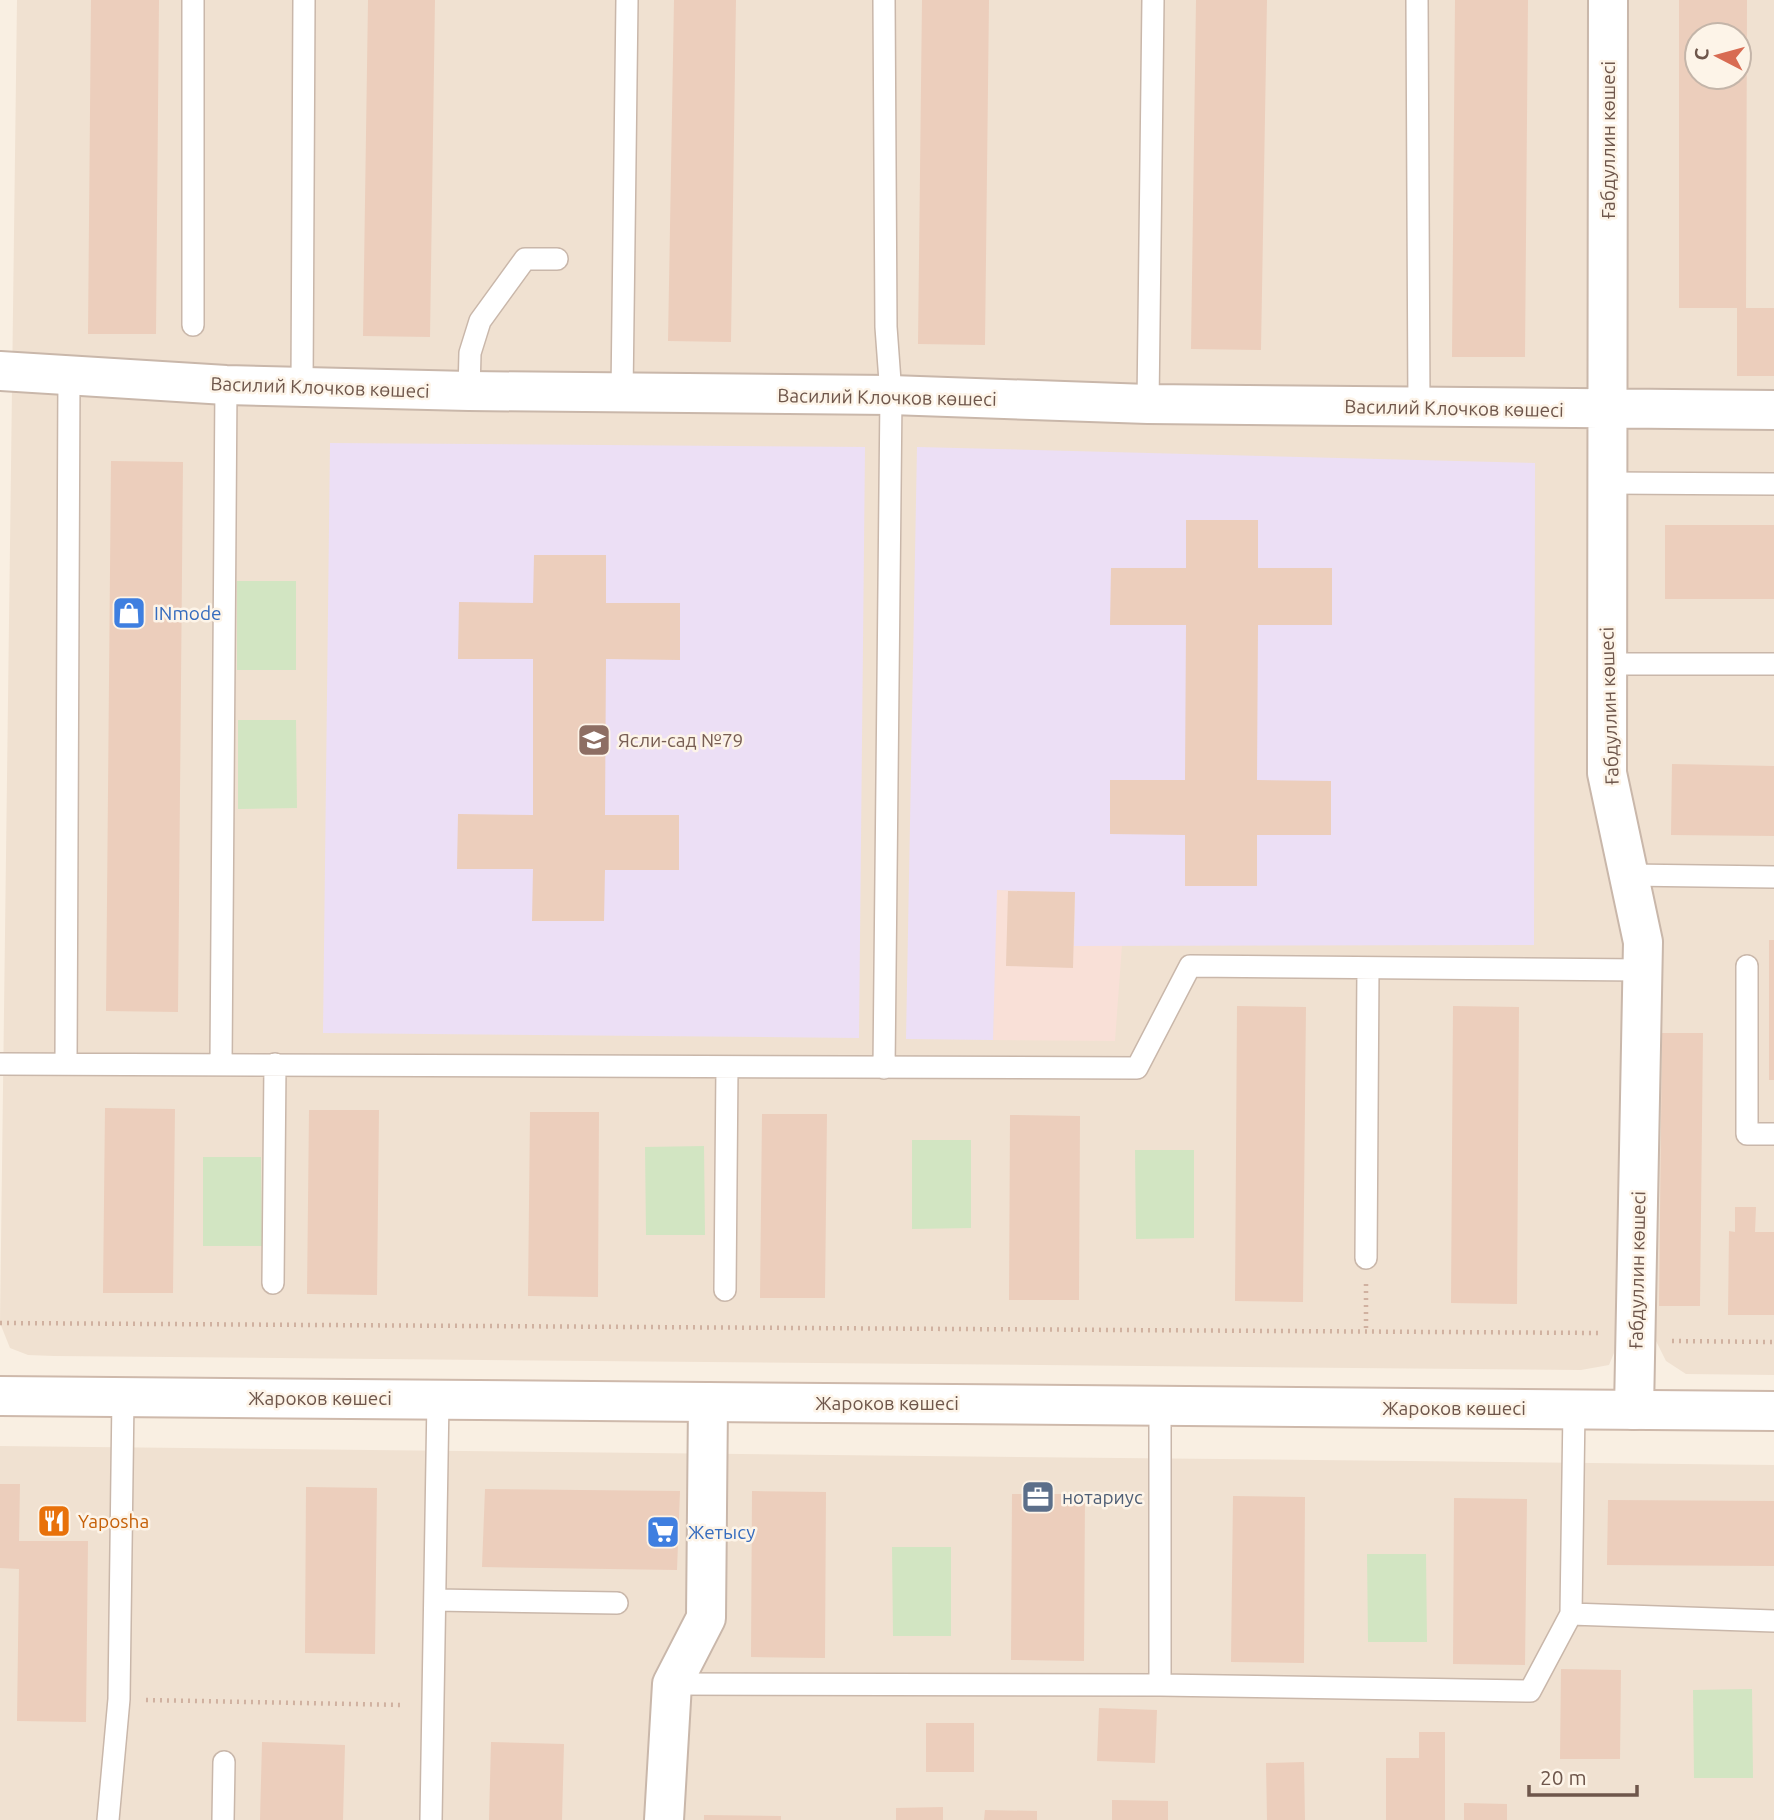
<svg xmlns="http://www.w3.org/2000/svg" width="1774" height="1820" font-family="Ubuntu,sans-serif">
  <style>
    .residential { fill: #f0e1d1; fill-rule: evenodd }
    .commercial { fill: #f9e0d7 }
    .education { fill: #ecdff5 }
    .green { fill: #d2e5c2 }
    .building { fill: #eccebc; fill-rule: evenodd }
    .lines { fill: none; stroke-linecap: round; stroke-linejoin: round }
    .service-casing { stroke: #c9b7aa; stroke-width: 24 }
    .minor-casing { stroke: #c9b7aa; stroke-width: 42 }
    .secondary-casing { stroke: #ceb9ab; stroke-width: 42 }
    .path { stroke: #d0b1a0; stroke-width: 4.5; stroke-dasharray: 2 5; stroke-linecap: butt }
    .service { stroke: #fff; stroke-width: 21 }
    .minor { stroke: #fff; stroke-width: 38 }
    .secondary { stroke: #fff; stroke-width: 38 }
    .labels { text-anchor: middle; stroke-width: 5; stroke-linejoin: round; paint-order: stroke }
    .street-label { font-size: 19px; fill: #6e564b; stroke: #fdf4e8 }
    .shop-label { font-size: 19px; fill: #366cbe; stroke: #fdf4e8; text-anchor: start }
    .education-label { font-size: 19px; fill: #785e54; stroke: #fdf4e8; text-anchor: start }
    .service-label { font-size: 19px; fill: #4e5e75; stroke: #fdf4e8; text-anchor: start }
    .food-label { font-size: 19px; fill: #c56008; stroke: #fdf4e8; text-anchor: start }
  </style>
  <rect width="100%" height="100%" fill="#f9efe2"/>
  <path class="residential" d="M17 0H1593L1625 942 1619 1341 1609 1365 1581 1370 54 1356 28 1355 10 1348 0 1323Z
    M1625 0H1774V1375L1686 1374 1666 1361 1656 1341 1623 773ZM1697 35H1739V77H1697Z
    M0 1446 1774 1465V1820H0Z"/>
  <path class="commercial" d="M996 890 1075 892 1074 945H1122L1115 1041 993 1040Z"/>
  <path class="education" d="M330 443 865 447 859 1038 323 1033Z
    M917 447 1535 463 1534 945 1074 946 1075 893 997 890 993 1040 906 1039Z"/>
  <path class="green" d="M237 581H296V670H237Z
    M238 720H296L297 808 238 809Z
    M912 1140H971V1228L912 1229Z
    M704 1146 705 1235H646L645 1147Z
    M1135 1150H1194V1238L1136 1239Z
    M261 1157 262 1246H203V1157Z
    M892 1547H951V1636H893Z
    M1367 1554H1426L1427 1642H1368Z
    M1752 1689 1753 1778H1694L1693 1690Z"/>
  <path class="building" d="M91 0H159L156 334H88Z
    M368 0H435L430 337 363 336Z
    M674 0H736L731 342 668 341Z
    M922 0H989L985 345 918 344Z
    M1196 0H1267L1261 350 1191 349Z
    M1455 0H1528L1525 357H1452Z
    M1679 0H1747L1746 308H1774V376H1737V308H1679ZM1697 35H1739V77H1697Z
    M111 461 183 462 178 1012 106 1011Z
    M1186 520H1258V568H1332V625H1258L1257 780 1331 781V835H1257V886H1185V835L1110 834V780H1185L1186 625H1110L1111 568H1186Z
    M1665 525H1774V599H1665Z
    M534 555H606V603H680V660L606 659 605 815H679V870H605L604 921H532L533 869H457L458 814 533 815V659H458L459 602 533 603Z
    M1672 764 1774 766V836L1671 835Z
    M1008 891 1075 892 1073 968 1006 966Z
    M1769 940H1774V1080H1769Z
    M1237 1006 1306 1007 1303 1302 1235 1301Z
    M1453 1006 1519 1007 1517 1304 1451 1303Z
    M1662 1033H1703L1700 1306H1659Z
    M105 1108 175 1109 173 1293H103Z
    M309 1110H379L377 1295 307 1294Z
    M530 1112H599L598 1297 528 1296Z
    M762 1114H827L825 1298H760Z
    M1010 1115 1080 1116 1079 1300H1009Z
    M1735 1207H1756L1755 1232H1774V1315H1728L1729 1231 1735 1232Z
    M0 1484H20L19 1541H88L86 1722 17 1721 19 1569 0 1568Z
    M306 1487 377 1488 375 1654 305 1653Z
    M485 1489 680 1491 677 1570 482 1567Z
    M752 1491 826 1492 825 1658 751 1657Z
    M1012 1494H1085L1084 1661 1011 1660Z
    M1233 1496 1305 1497 1304 1663 1231 1662Z
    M1454 1498 1527 1499 1525 1665 1453 1664Z
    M1608 1500 1774 1501V1566L1607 1565Z
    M1561 1669 1621 1670 1620 1759H1560Z
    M1099 1708 1157 1710 1155 1763 1097 1761Z
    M926 1723H974V1772H926Z
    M1419 1732H1445V1820H1386V1758H1419Z
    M262 1742 345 1745 343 1820H260Z
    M491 1742 564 1744 562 1820H489Z
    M1304 1762 1305 1820H1267L1266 1763Z
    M1112 1800 1168 1801V1820H1112Z
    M1464 1803 1507 1804V1820H1464Z
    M943 1807V1820H896V1808Z
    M985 1810 1037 1811V1820H984Z
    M704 1815 781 1816V1820H704Z"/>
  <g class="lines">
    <defs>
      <path id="service" d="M884 0 886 327 891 395 884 1068
        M1417 0 1419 408
        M193 325V0
        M302 387 304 0
        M469 391 470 353 480 321 525 259H557
        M622 394 627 0
        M1148 404 1153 0
        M1607 483 1774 484
        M1606 664H1774
        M1629 875 1774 877
        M1747 966V1134H1774
        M66 1063 69 374
        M0 1064 1137 1068 1190 966 1642 970
        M221 1064 226 385
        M1366 1258 1368 968
        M273 1283 275 1064
        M725 1290 727 1067
        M435 1600 617 1603
        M1571 1614 1774 1621
        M672 1684 1160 1685 1530 1691 1571 1614 1574 1409
        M1160 1685V1405
        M108 1820 119 1699 123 1397
        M223 1820 224 1762
        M431 1820 438 1399"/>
      <path id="minor" d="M1608 0 1607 773 1643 942 1634 1410
        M0 371 226 385 469 391 891 395 1148 404 1774 410
        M664 1820 672 1684 706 1618 708 1402"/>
      <path id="secondary" d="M0 1396 1774 1411"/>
    </defs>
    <use href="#service" class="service-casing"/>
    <use href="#minor" class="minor-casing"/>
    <use href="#secondary" class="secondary-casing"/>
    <path class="path" d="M1366 1284V1332
      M0 1323 1599 1333
      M1672 1341 1774 1342
      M146 1700 404 1705"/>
    <use href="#service" class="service"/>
    <use href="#minor" class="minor"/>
    <use href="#secondary" class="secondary"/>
  </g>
  <defs>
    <symbol id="shop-square" viewBox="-11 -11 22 22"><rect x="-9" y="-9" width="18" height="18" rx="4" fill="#3f7fe0" stroke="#fdf4e8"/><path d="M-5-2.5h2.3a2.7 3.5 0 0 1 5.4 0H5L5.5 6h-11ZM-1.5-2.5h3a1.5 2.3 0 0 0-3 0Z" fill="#fff"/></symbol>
    <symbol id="school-square" viewBox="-11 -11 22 22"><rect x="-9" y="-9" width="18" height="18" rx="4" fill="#8d6e63" stroke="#fdf4e8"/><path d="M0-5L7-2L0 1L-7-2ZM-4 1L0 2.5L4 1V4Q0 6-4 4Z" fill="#fff"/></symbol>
    <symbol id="office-square" viewBox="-11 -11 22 22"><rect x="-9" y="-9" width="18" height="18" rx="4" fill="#5c6f8a" stroke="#fdf4e8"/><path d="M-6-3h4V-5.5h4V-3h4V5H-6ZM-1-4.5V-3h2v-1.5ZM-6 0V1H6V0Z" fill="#fff"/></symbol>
    <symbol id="restaurant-square" viewBox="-11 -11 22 22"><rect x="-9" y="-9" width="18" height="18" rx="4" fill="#e8710a" stroke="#fdf4e8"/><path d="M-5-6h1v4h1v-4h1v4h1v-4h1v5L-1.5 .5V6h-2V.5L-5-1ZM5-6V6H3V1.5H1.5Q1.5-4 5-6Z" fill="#fff"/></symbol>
    <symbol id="supermarket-square" viewBox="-11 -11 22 22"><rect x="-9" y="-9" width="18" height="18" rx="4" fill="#3f7fe0" stroke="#fdf4e8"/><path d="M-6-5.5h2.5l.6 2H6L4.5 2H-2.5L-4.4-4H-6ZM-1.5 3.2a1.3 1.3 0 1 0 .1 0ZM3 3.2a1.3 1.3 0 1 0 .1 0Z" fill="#fff"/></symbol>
  </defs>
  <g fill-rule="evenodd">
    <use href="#shop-square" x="110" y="594" width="38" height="38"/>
    <use href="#school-square" x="575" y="721" width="38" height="38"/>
    <use href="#office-square" x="1019" y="1478" width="38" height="38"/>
    <use href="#restaurant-square" x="35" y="1502" width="38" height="38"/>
    <use href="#supermarket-square" x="644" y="1513" width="38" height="38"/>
  </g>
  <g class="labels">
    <g class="street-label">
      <text transform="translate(1608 140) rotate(-90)" y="7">Ғабдуллин көшесі</text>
      <text transform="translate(320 387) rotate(2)" y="7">Василий Клочков көшесі</text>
      <text transform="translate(887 397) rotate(1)" y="7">Василий Клочков көшесі</text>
      <text transform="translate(1454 408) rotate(1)" y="7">Василий Клочков көшесі</text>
      <text transform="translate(1609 706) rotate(-92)" y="7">Ғабдуллин көшесі</text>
      <text transform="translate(1637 1270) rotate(-89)" y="7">Ғабдуллин көшесі</text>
      <text x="320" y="1405">Жароков көшесі</text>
      <text x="887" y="1410">Жароков көшесі</text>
      <text x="1454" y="1415">Жароков көшесі</text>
    </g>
    <g class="shop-label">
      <text x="154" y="620">INmode</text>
      <text x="688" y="1539">Жетысу</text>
    </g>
    <g class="education-label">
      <text x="618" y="747">Ясли-сад №79</text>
    </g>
    <g class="service-label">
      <text x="1062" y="1504">нотариус</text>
    </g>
    <g class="food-label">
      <text x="78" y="1528">Yaposha</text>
    </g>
  </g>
  <g transform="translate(1718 56) rotate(276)"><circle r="33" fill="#fdf4e8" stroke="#c4b5a9" stroke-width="2"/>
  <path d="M0-5L12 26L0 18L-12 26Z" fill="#d86b52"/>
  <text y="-10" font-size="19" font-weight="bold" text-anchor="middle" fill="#6e564b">С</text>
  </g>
  <path d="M1529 1785v10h108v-10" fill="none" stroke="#6e564b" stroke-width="3.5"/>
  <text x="1540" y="1785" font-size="21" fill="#6e564b" stroke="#fdf4e8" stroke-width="5" paint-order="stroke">20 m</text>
</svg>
